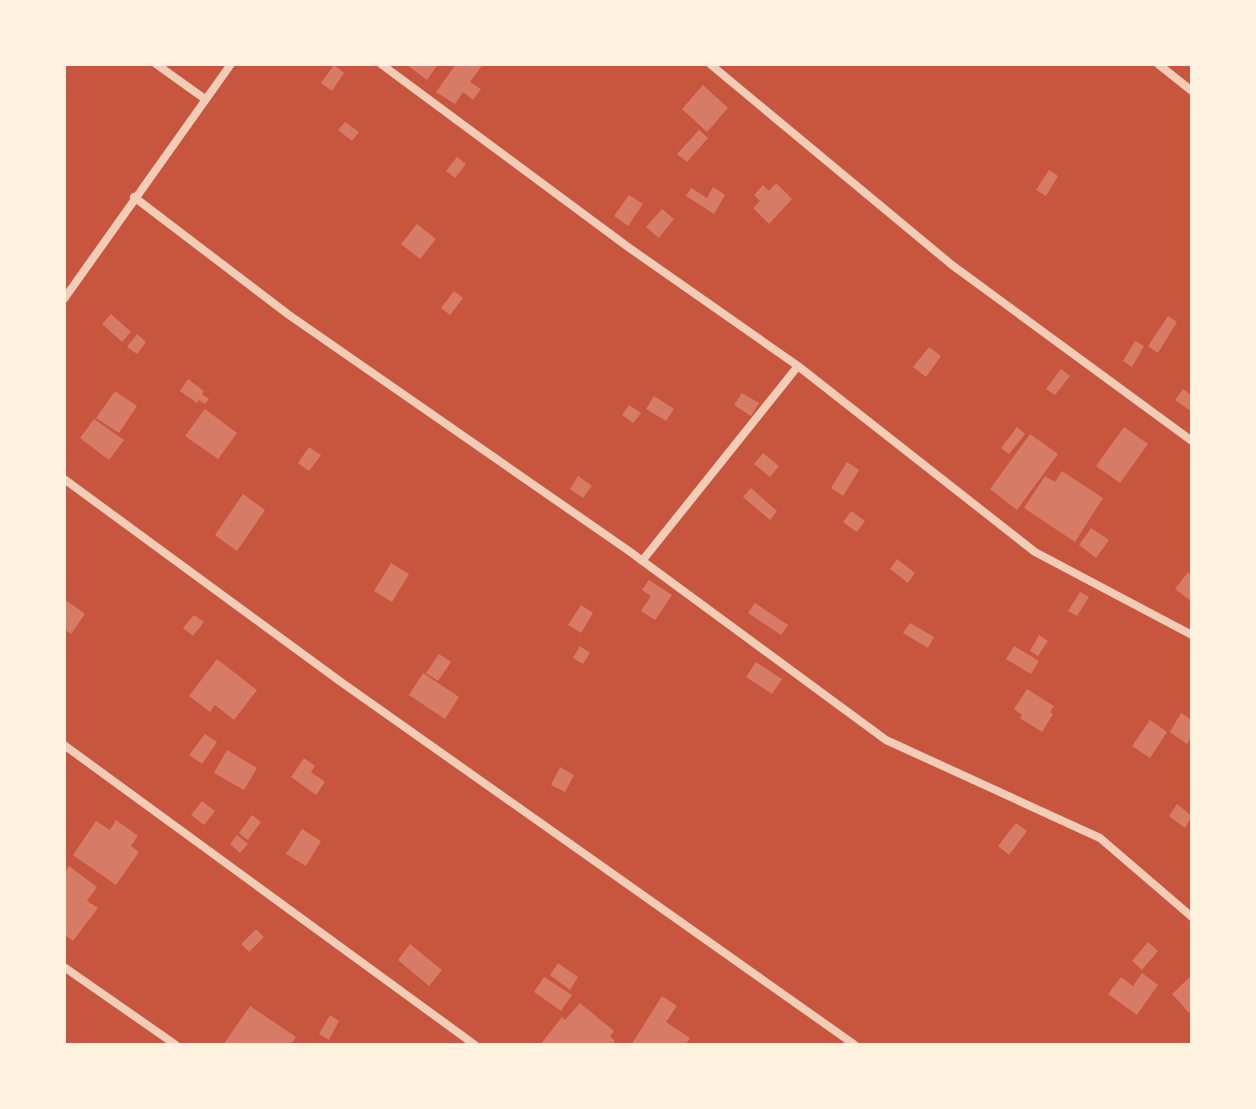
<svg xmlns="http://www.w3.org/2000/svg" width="1256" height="1109" font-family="Lora,serif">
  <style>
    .building { fill: #d67c66 }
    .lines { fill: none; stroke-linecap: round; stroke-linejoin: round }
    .minor { stroke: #f1ccb7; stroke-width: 8 }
  </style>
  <rect width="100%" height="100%" fill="#c8553d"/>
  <path class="building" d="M406 64H438L427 80Z
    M456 64H483L470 82 481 89 473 100 463 92 455 104 436 92Z
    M334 65 344 73 332 91 321 83Z
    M703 85 728 108 707 132 682 109Z
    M345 122 359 132 352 141 338 130Z
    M699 130 708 138 687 162 677 154Z
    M457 157 466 164 455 178 446 171Z
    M1049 170 1058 176 1046 196 1036 190Z
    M776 183 792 199 769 224 753 208 760 201 754 195 763 185 769 191Z
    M713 187 725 195 714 214 686 196 691 188 707 198Z
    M629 195 643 204 628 226 614 216Z
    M662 209 674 219 659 238 646 227Z
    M417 224 436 239 420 259 401 244Z
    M454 291 463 298 450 315 441 308Z
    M111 314 131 332 122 342 102 324Z
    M1168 316 1177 322 1158 353 1148 346Z
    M137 334 146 342 137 354 127 347Z
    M1135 341 1144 346 1132 367 1123 361Z
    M929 347 941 356 926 377 913 367Z
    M1061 369 1070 376 1055 395 1046 389Z
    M188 379 204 391 202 394 209 399 205 404 199 400 197 403 180 391Z
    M1183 389 1192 396V412L1175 400Z
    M115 391 137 406 119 433 96 418Z
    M742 393 759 403 751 416 734 405Z
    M654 396 674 409 666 421 646 409Z
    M629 405 641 413 633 423 622 415Z
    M205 409 237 433 218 459 185 436Z
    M94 419 124 440 109 460 80 438Z
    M1017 427 1025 434 1009 454 1001 448Z
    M1124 427 1148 444 1120 483 1096 466Z
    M1030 434 1058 454 1017 510 990 489Z
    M309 447 321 455 309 471 298 463Z
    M763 453 779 466 770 477 754 464Z
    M847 462 859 470 843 496 831 488Z
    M1062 471 1103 498 1075 542 1024 508 1045 476 1055 482Z
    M578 476 592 486 583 498 570 489Z
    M751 488 777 511 770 520 743 497Z
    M243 494 265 510 237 551 215 535Z
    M851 511 865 521 857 532 843 522Z
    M1091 528 1109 540 1096 558 1079 545Z
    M897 559 915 573 908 583 890 569Z
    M391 563 409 574 392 602 374 591Z
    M1188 572 1192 575V602L1175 589Z
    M649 580 672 595 655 620 641 611 651 596 642 590Z
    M1080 592 1089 597 1077 616 1068 611Z
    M64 599 85 614 71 634 64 629Z
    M755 603 788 625 781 635 748 613Z
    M581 605 593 613 581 633 568 625Z
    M194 615 204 622 193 636 183 628Z
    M910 623 934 637 928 648 903 633Z
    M1039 635 1048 641 1038 656 1030 651Z
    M580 646 590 653 583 664 573 658Z
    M1014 646 1039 661 1031 674 1006 659Z
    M439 654 451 662 438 681 426 673Z
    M217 659 257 690 234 720 215 705 210 712 189 696Z
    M756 662 782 679 772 694 746 677Z
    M423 673 459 697 445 719 409 695Z
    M1027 689 1054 706 1050 712 1053 714 1042 732 1020 718 1022 715 1014 709Z
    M1181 713 1192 720V736L1187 744 1170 732Z
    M1150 720 1167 732 1150 758 1132 746Z
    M205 734 217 742 202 764 189 755Z
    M227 750 257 768 244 790 214 773Z
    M304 758 315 766 311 772 325 782 316 795 291 777Z
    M560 767 574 775 565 792 551 785Z
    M202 801 215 811 204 825 191 815Z
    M1177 804 1192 816 1185 828 1169 816Z
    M252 815 261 822 248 840 239 833Z
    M116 820 138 836 131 846 139 852 116 885 73 855 96 821 110 830Z
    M1016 823 1027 831 1009 855 998 846Z
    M302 829 321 841 306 866 286 854Z
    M237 835 248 844 240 853 230 844Z
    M69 866 97 887 87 901 98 908 73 941 64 934V874Z
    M256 929 264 937 249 952 241 944Z
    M1148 942 1158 951 1142 970 1132 961Z
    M410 944 442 970 429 986 398 960Z
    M558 963 578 977 570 990 550 975Z
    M1142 973 1158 985 1137 1015 1108 994 1121 977 1133 986Z
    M1192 975V1010L1189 1013 1172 994Z
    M544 977 572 995 561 1011 534 992Z
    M662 996 677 1006 666 1022 690 1038 685 1045H631Z
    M580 1003 614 1031 610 1036 615 1041 612 1045H540L562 1017 565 1020Z
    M250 1006 296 1037 290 1045H223Z
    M330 1015 339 1021 329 1040 319 1034Z"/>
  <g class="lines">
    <path class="minor" d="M156 64 205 99
      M381 64 628 247 798 366 1035 552 1192 635
      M710 64 952 265 1192 441
      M1158 64 1192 91
      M134 197 289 315 629 551 886 740 1100 838 1192 917
      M64 299 231 64
      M64 479 341 682 855 1045
      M642 561 798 366
      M64 745 475 1045
      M64 967 176 1045"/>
  </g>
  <rect width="1256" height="1109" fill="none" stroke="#fff3e0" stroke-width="132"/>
</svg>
